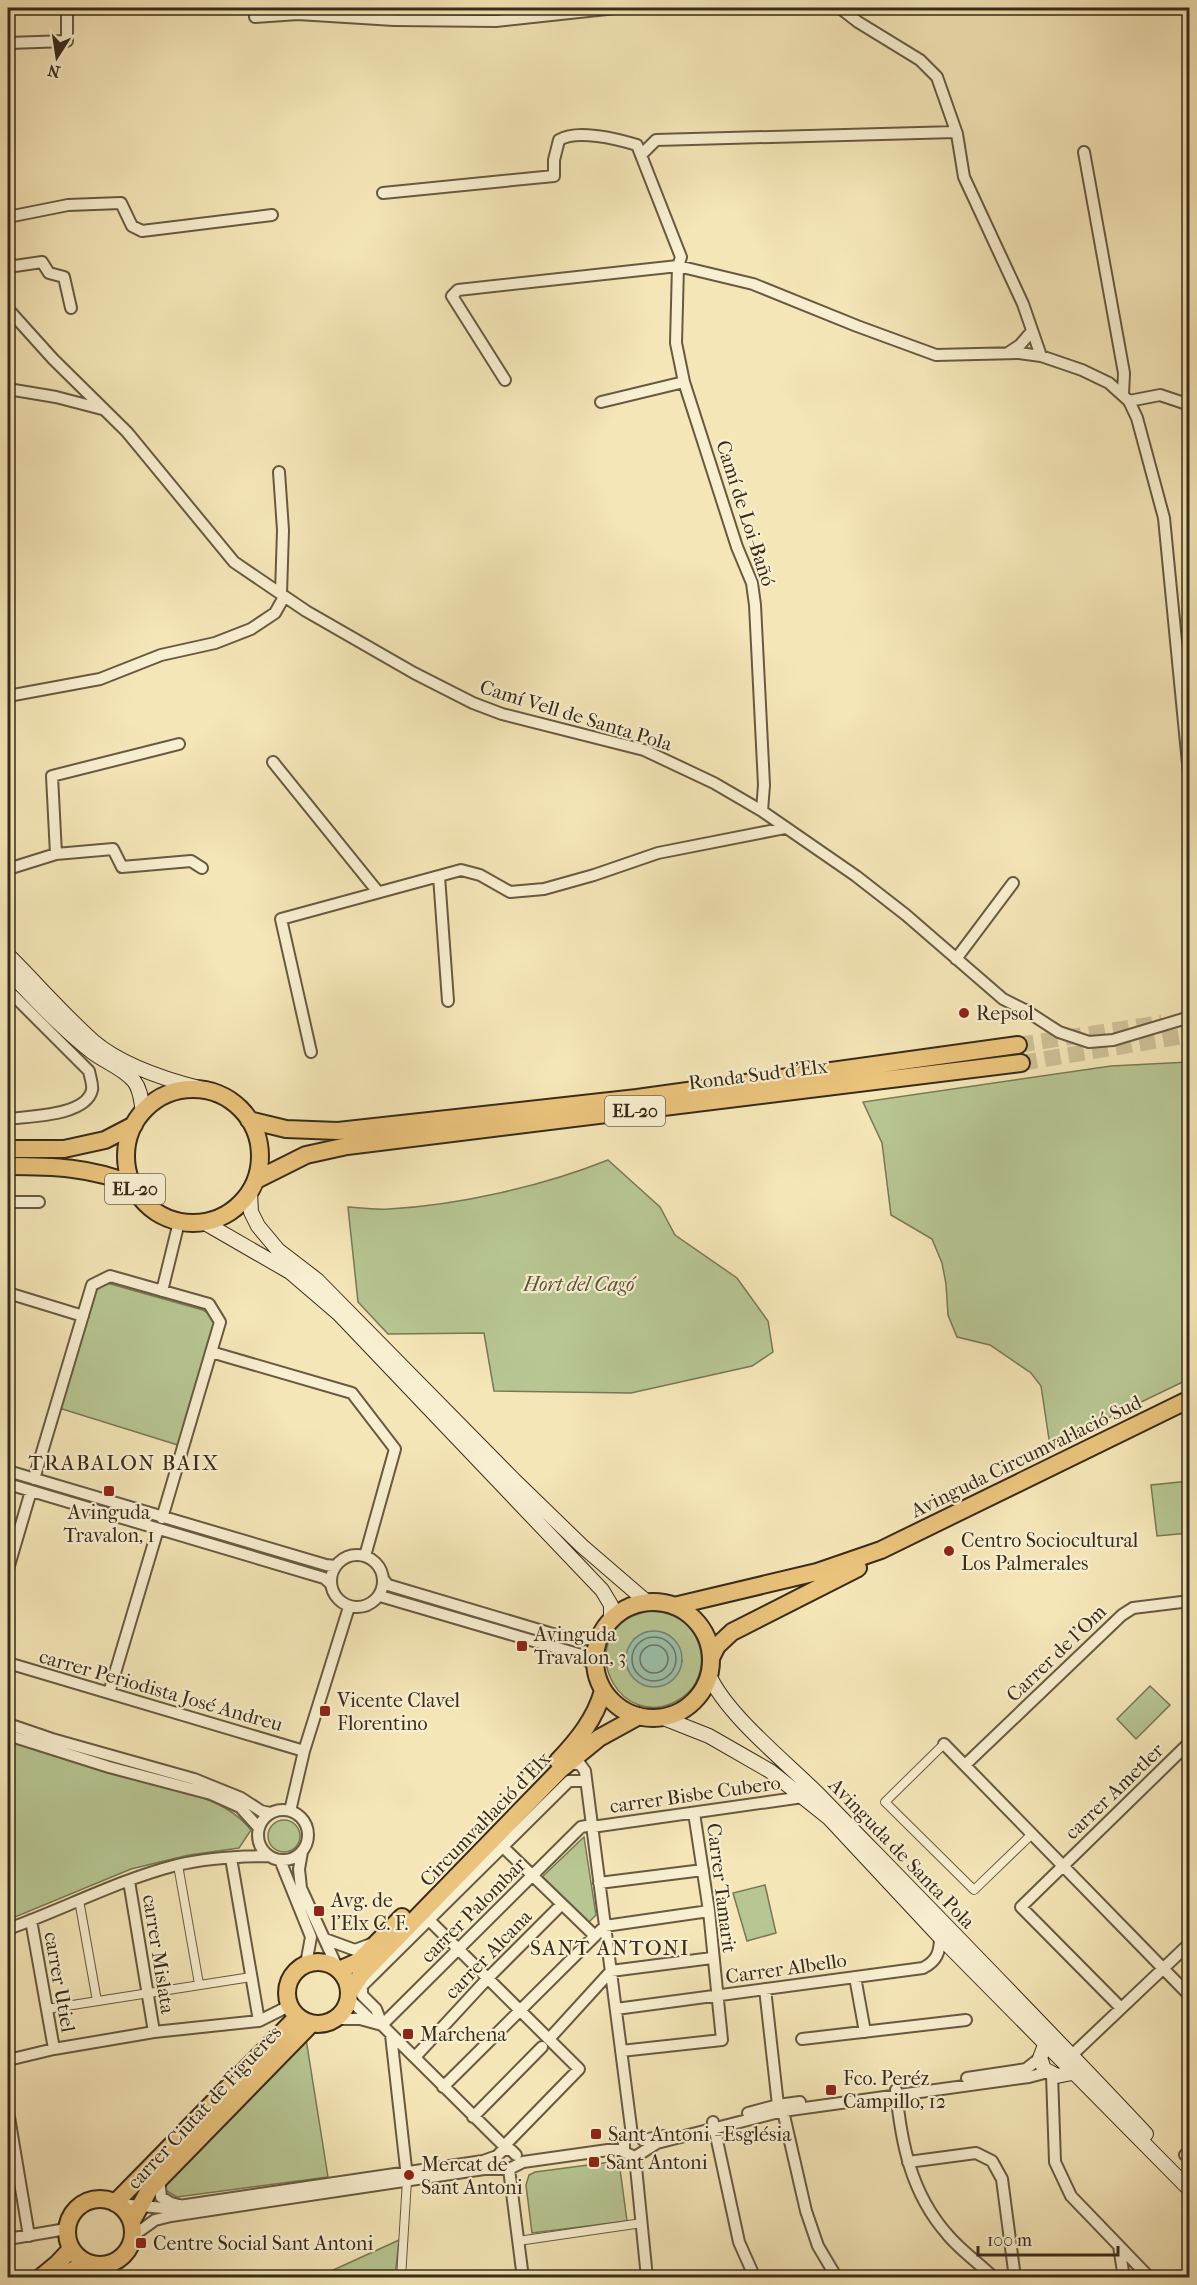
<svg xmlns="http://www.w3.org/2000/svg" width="1197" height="2285" font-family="'IM FELL French Canon',serif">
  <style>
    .green { fill: #b7c692; stroke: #787856; stroke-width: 1.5; fill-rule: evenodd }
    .water { fill: #9dc0ac; stroke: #758472; stroke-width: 1.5 }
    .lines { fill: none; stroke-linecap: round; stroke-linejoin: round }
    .shore { stroke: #6a7663; stroke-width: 1.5 }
    .trunk-tunnel { stroke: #cfc198; stroke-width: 16; stroke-dasharray: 16 8; stroke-linecap: butt }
    .pedestrian-casing { stroke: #675a41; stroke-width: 10 }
    .minor-casing { stroke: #675a41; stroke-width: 14 }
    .secondary-casing { stroke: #382b1a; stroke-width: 16 }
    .primary-casing { stroke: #382b1a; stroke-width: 20 }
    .trunk-casing { stroke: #382b1a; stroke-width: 20 }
    .pedestrian { stroke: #f8efd0; stroke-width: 8 }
    .minor { stroke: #f8efd0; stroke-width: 10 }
    .secondary { stroke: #f8efd0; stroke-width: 14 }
    .primary { stroke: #eac37c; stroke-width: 16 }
    .trunk { stroke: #eac37c; stroke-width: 16 }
    .poi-dot { fill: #8f2418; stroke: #f8efd0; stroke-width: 2 }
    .labels { text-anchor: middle; stroke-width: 4.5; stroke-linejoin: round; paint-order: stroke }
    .shield { fill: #f8efd0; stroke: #726651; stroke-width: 1.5 }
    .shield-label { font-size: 18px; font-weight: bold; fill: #382b1a }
    .street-label { font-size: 20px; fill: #382b1a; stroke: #f8efd0 }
    .poi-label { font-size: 20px; fill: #382b1a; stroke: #f8efd0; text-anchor: start }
    .park-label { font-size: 20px; font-style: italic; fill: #585238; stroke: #f8efd0 }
    .neighbourhood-label { font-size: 21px; letter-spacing: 1.5px; fill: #382b1a; stroke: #f8efd0 }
  </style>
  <rect width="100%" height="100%" fill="#f5e6b7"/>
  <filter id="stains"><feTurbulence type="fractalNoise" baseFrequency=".00333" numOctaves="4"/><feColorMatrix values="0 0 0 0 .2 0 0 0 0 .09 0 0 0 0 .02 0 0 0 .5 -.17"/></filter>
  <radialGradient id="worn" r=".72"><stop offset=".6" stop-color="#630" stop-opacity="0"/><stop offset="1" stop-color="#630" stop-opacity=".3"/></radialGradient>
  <path class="green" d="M1189 1062V1379L1050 1446 1041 1386 1031 1373 990 1345 957 1337 948 1315 946 1284 942 1263 932 1239 891 1215 882 1143 863 1102 1111 1066Z
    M608 1160 660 1207 675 1235 737 1278 768 1321 773 1352 752 1366 631 1393 494 1391 484 1333 388 1334 358 1302 348 1207C361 1208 375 1210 389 1209 460 1205 543 1186 608 1160Z
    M107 1283 203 1310 211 1315 215 1327 181 1446 59 1408 95 1291Z
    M1189 1481V1533L1157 1536 1151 1485Z
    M647 1611C653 1612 660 1611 665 1613 695 1620 710 1654 696 1682 692 1690 685 1696 677 1701 622 1731 576 1649 630 1617 635 1615 642 1613 647 1611ZM646 1632C667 1631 678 1640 682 1661L634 1639Z
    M1150 1686 1170 1705 1136 1739 1117 1719Z
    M8 1740C41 1751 75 1763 109 1773 153 1786 221 1791 251 1830L239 1848 189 1855 131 1869 8 1920Z
    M268 1836a16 16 0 1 1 32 0a16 16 0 1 1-32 0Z
    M584 1837 596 1915 588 1923 541 1878Z
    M765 1885 776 1933 747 1941 733 1893Z
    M306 2039 328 2177 177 2197 165 2190 167 2179Z
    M611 2162 617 2163 620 2169 627 2221 532 2233 526 2185 529 2175 535 2172Z
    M399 2240 395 2277H318Z"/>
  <path class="water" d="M626 1659a28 28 0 1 1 56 0a28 28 0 1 1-56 0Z"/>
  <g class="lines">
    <path class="shore" d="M632 1659a22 22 0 1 1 44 0a22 22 0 1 1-44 0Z
      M640 1659a14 14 0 1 1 28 0a14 14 0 1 1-28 0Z"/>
    <path class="trunk-tunnel" d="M1018 1045 1162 1023
      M1021 1063 1190 1035"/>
    <defs>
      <path id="pedestrian" d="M944 1744 885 1802 974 1890 1032 1834
        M178 1865 199 1984
        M79 1900 97 2001
        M47 2009 251 1977
        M518 2241 642 2223
        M401 2278 407 2180"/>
      <path id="minor" d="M766 8H772
        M840 8 858 22 920 60 937 77 957 134 964 177 1023 304 1041 356 1082 370 1109 383 1129 401 1137 418 1164 518 1190 784
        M255 17 298 14 394 20 496 21 616 8
        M8 43 67 41V8
        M1084 152 1124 373 1123 395
        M641 155 656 140 956 132
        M383 193 554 176V160L559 140C577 129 617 139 637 145L681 257 678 266 676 343 684 382 737 547 752 583 755 605 764 785 762 811
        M8 217 68 205 121 203 132 226 142 231 272 215
        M8 263 15 266 42 262 49 273 64 277 71 308
        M8 309 53 359 127 432 234 562 306 611 414 673 473 703 502 714 644 750 714 783 762 811 856 876 906 915 1003 999 1025 1010 1059 1032 1089 1042 1113 1040 1190 1017
        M1008 353 1020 345 1032 331
        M505 380 452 296 458 290 678 266 753 284 857 326 936 355 1019 353 1041 356
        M8 389 56 397 102 409
        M1129 401 1160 395 1190 405
        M601 402 684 382
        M279 472 283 530 281 594
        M8 696 100 679 161 655 215 643 251 629 275 613 284 597
        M273 762 378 892
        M56 854 52 776 179 744
        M8 869 56 854 113 849 122 867 191 861 202 868
        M439 876 448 1001
        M956 959 1013 883
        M8 990 89 1071C90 1077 93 1084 92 1090 86 1116 30 1116 8 1119
        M311 1052 281 919 461 870 480 875 510 892 544 889 594 875 658 853 785 828
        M8 1202H39
        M162 1291 179 1222
        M8 1293 83 1316
        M211 1352 352 1393 395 1449 365 1556
        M8 1471 326 1565 335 1566
        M34 1479 92 1285 110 1276 209 1304 220 1322 162 1518
        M8 1484 324 1578 331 1584
        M331 1581a26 26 0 1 1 52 0a26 26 0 1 1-52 0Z
        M8 1569 31 1491
        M384 1580 388 1585 573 1640 589 1639 602 1632
        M380 1596 578 1654 595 1666
        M8 1663 304 1751
        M109 1693 158 1529
        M8 1724 52 1739 194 1779 241 1798 261 1811 270 1813
        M8 1735 109 1767 211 1794 240 1807 259 1828
        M944 1744 1190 1996
        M965 1765 1122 1615 1133 1608 1190 1601
        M567 1766 571 1764H580L585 1771 632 2135
        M258 1835a25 25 0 1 1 50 0a25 25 0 1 1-50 0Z
        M290 1811 304 1751 349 1607
        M592 1827 803 1797
        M503 1847 595 1936
        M302 1852 299 1869 301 1888 338 1969
        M231 1858 259 2021
        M280 1860 311 1937 306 1964
        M129 1881 154 2032
        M599 1883 703 1870
        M31 1920 54 2049
        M429 1920 579 2069 504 2146
        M8 1929C64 1909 118 1880 177 1865 206 1858 239 1856 269 1856
        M325 1939 355 1950 371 1944
        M855 1977 865 2032
        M765 1989 778 2105 783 2111 806 2211 818 2246 837 2278
        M349 1999 371 2020
        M1121 2008 1021 1907 1190 1742
        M616 2009 923 1968C937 1961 940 1952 940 1937
        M336 2019H360L382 2025 504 2146 503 2150
        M382 2025 376 2009 362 1995V1986L569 1781H586
        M382 2025 581 1827 592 1825
        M391 2035 407 2177
        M549 2039 611 1971 712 1958
        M802 2039 966 2020
        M621 2051 722 2040 709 1911 694 1813
        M1072 2055 1190 1943
        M415 2057 488 1978 562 1904
        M8 2060 54 2049 154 2032 259 2021 289 2006
        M1052 2074 1055 2162 1071 2196 1150 2278
        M967 2078 1026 2069 1040 2058
        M443 2087 605 1926 709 1911
        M896 2090C901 2143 911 2193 947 2234 960 2250 979 2263 994 2278
        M8 2111 29 2236
        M748 2113 778 2105 800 2102
        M473 2117 542 2047
        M713 2122 739 2242 755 2278
        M624 2140V2152L635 2157 657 2143 783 2111 1029 2077 1048 2072
        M643 2140 663 2136
        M503 2150H511L516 2155
        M1185 2155 1190 2151
        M635 2157 647 2278
        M908 2162 976 2153 992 2161 1002 2179 1015 2278
        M509 2169 523 2278
        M159 2179 161 2197 171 2203 179 2205
        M118 2204 164 2208 186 2205 483 2161 497 2156 503 2150
        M134 2235 155 2220 171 2216 484 2169H509L523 2162 608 2150H624
        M8 2239 66 2229
        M1119 2246 1124 2278
        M735 2278 754 2275"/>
      <path id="secondary" d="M8 955C36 983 63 1014 93 1041 121 1065 164 1079 199 1088
        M8 971C35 999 61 1028 92 1052 105 1062 123 1068 134 1081 141 1090 141 1101 143 1112
        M250 1192 251 1212 258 1226 278 1250 317 1280 514 1480 582 1546 647 1602
        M205 1223 290 1272 339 1314 602 1590 611 1605V1619
        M709 1675C727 1716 790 1765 822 1798 931 1910 1040 2021 1146 2134
        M661 1717 709 1736 770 1771 829 1818 940 1937 1190 2190
        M1045 2045 1040 2058 1044 2069 1057 2076 1072 2073"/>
      <path id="primary" d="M595 1660a58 58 0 1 1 116 0a58 58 0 1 1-116 0Z
        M674 1606 817 1572 881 1550 1190 1399
        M711 1658 717 1646 732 1632 858 1568
        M558 1761C578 1740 595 1719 603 1691
        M287 1993a31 31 0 1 1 62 0a31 31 0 1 1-62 0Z
        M339 1970 359 1961 402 1917
        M349 1993 361 1975 561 1769 599 1738 639 1716
        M67 2232a33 33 0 1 1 66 0a33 33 0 1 1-66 0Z
        M115 2203 297 2017
        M132 2221 149 2190 311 2024
        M40 2278 57 2264 71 2249
        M62 2278 85 2262"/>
      <path id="trunk" d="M126 1156a67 67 0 1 1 134 0a67 67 0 1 1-134 0Z
        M249 1120 286 1129 338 1131 637 1098 1018 1045
        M8 1149H64L105 1140 134 1125
        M8 1166C51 1166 92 1167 133 1185
        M256 1180 306 1155 347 1146 1021 1063"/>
    </defs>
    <use href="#pedestrian" class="pedestrian-casing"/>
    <use href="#minor" class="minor-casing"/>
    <use href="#secondary" class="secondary-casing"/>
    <use href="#primary" class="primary-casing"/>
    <use href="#trunk" class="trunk-casing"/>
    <use href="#pedestrian" class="pedestrian"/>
    <use href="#minor" class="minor"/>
    <use href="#secondary" class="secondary"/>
    <use href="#primary" class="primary"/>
    <use href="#trunk" class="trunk"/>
  </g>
  <g class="poi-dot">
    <circle cx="964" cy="1013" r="6"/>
    <rect x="103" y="1485" width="12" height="12" rx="3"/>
    <circle cx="949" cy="1551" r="6"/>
    <rect x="516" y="1640" width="12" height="12" rx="3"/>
    <rect x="319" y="1705" width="12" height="12" rx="3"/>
    <rect x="313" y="1905" width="12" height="12" rx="3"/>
    <rect x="402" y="2028" width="12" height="12" rx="3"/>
    <rect x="825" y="2084" width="12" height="12" rx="3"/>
    <rect x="590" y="2128" width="12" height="12" rx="3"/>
    <rect x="588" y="2156" width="12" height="12" rx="3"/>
    <circle cx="409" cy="2175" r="6"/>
    <rect x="135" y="2237" width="12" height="12" rx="3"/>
  </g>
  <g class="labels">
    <g class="shield">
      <rect x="605" y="1096" width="60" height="30" rx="4.5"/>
      <rect x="105" y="1174" width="60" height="30" rx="4.5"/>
    </g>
    <g class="shield-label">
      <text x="635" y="1117">EL-20</text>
      <text x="135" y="1195">EL-20</text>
    </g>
    <g class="street-label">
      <text transform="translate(746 513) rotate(72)" y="7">Camí de Loi-Bañó</text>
      <text transform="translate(576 715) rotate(17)" y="7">Camí Vell de Santa Pola</text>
      <text transform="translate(758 1074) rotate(-7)" y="7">Ronda Sud d'Elx</text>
      <text transform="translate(1026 1456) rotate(-26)" y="7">Avinguda Circumval·lació Sud</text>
      <text transform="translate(1056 1653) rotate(-44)" y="7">Carrer de l'Om</text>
      <text transform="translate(161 1690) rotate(16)" y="7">carrer Periodista José Andreu</text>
      <text transform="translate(1114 1791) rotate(-44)" y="7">carrer Ametler</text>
      <text transform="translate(695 1794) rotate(-8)" y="7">carrer Bisbe Cubero</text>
      <text transform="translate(485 1819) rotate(-46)" y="7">Circumval·lació d'Elx</text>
      <text transform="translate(902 1853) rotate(46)" y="7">Avinguda de Santa Pola</text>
      <text transform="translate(722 1888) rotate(83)" y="7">Carrer Tamarit</text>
      <text transform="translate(473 1910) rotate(-45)" y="7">carrer Palombar</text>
      <text transform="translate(159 1954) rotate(81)" y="7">carrer Mislata</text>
      <text transform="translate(488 1954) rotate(-46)" y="7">carrer Alcana</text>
      <text transform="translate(786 1968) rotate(-8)" y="7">Carrer Albello</text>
      <text transform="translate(60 1982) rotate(80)" y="7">carrer Utiel</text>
      <text transform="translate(204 2107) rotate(-47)" y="7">carrer Ciutat de Figueres</text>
    </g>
    <g class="poi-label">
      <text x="976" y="1020">Repsol</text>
      <text x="109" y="1519" text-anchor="middle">Avinguda<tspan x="109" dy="23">Travalon, 1</tspan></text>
      <text x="961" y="1547">Centro Sociocultural<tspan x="961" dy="23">Los Palmerales</tspan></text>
      <text x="534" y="1641">Avinguda<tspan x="534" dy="23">Travalon, 3</tspan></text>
      <text x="337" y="1707">Vicente Clavel<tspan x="337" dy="23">Florentino</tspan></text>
      <text x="331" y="1907">Avg. de<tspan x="331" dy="23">l'Elx C. F.</tspan></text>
      <text x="420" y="2041">Marchena</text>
      <text x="843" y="2085">Fco. Peréz<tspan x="843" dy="23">Campillo, 12</tspan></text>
      <text x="608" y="2141">Sant Antoni - Església</text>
      <text x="606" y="2169">Sant Antoni</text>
      <text x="421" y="2171">Mercat de<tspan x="421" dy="23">Sant Antoni</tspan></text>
      <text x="153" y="2250">Centre Social Sant Antoni</text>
    </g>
    <g class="park-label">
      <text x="579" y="1291">Hort del Cagó</text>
    </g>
    <g class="neighbourhood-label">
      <text x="124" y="1470">TRABALON BAIX</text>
      <text x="610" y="1955">SANT ANTONI</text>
    </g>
  </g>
  <rect width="1197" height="2285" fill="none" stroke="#f5e6b7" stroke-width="30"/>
  <rect x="9" y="9" width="1179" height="2267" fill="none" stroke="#382b1a" stroke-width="3"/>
  <rect x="15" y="15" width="1167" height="2255" fill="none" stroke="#382b1a" stroke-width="1.5"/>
  <g transform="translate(57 57) rotate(192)" stroke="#f8efd0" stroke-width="4.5" paint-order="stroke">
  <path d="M0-4.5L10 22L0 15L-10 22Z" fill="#382b1a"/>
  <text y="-9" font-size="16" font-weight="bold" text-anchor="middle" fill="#382b1a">N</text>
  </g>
  <path d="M978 2246v9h140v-9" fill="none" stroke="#382b1a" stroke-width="3"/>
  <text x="987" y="2246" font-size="18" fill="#382b1a" stroke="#f8efd0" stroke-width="4.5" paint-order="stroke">100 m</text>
  <rect width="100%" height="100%" filter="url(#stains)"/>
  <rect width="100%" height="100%" fill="url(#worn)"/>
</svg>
